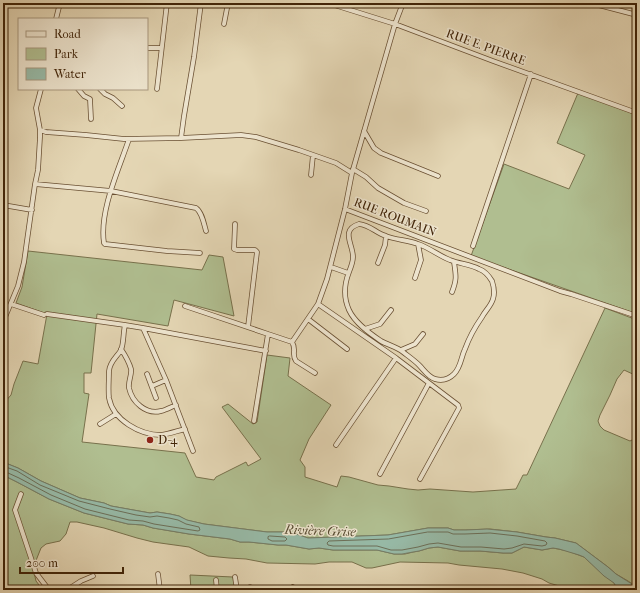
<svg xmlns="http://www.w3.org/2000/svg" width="640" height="593" font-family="'IM FELL French Canon',serif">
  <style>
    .green { fill: #b0be90; stroke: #78714c }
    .water { fill: #97baa7; stroke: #757e67 }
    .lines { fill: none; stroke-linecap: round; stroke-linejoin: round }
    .shore { stroke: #6c6f58; stroke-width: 1 }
    .minor-casing { stroke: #6a5033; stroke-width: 5.5 }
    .minor { stroke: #ede4ce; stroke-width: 4 }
    .poi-dot { fill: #8f2418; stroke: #ede4ce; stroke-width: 1.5 }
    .labels { text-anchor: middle; stroke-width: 3; stroke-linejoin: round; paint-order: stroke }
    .street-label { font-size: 12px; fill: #412408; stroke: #ede4ce }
    .poi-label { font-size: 12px; fill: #412408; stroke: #ede4ce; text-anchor: start }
    .water-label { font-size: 13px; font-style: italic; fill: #564a30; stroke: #ede4ce }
  </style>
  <rect width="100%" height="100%" fill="#e4d6b4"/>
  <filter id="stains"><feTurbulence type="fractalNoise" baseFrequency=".005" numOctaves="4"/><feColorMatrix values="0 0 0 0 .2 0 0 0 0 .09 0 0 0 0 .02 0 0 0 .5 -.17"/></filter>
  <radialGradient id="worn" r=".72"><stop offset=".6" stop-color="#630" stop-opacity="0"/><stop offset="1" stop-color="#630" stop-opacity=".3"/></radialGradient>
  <path class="green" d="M578 93 637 115V314L471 256 504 164 569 189 585 155 557 143Z
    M28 251 202 270 209 255 223 257 234 316 174 300 168 326 97 314 91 373H84V393L89 394 82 442 185 453 196 477 214 480 216 477 246 462 248 466 261 459 222 407 228 404 253 424 257 422 267 355 290 358 288 376 331 405 309 439 300 460 305 467V477L337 487 341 476 349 477 378 485 389 486 408 489 418 490 430 489 473 492 516 489 523 475H527L605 308 637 320V376L624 370 617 379 610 395 600 415 598 421 600 426 604 430 630 441 634 439 637 440V587L628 581 616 574 608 567 576 543 555 538 546 537 517 532 490 529 466 530H454L448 528H428L388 535 308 538 296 534 282 532H267L204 524 186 520 179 516 170 514 157 512 150 513 111 506 104 503 80 498 41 481 18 468 3 462V404L11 395 14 384 23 361 38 364 47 314 16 303 22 287Z
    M3 475 17 482 49 499 84 513 128 524 143 525 153 528 189 534 230 539 240 542H249L278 545H286L309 549 319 548 333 550H377L394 554H405L413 552 419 551 429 548 438 547 460 551H480L503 553H512L524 547 542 550 553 548 568 551 584 557 614 583 618 590H573L549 583 542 579 523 573 502 569 459 565 448 563 400 562 372 568H366L352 562H329L315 564 267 563 246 559 229 558 208 556 189 547 153 542 137 538 104 528 77 522H70L66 534 60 541 46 544 41 548 33 568 36 581 43 590H12L3 586Z
    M190 575 233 577 236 590H191Z"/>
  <path class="water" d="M3 462 18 468 41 481 80 498 104 503 111 506 150 513 157 512 170 514 179 516 187 520 204 524 267 532H282L296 534 308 538 388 535 428 528H448L454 530H466L487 529 517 532 546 537 555 538 576 543 608 567 616 574 635 586 637 587V590H618L614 583 604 576 584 557 579 555 559 549 553 548 542 550 524 547 512 553H503L480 551H460L438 547 429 548 419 551 413 552 402 554H394L377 550H333L319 548 309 549 286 545H278L249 542H240L230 539 189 534 153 528 143 525 128 524 84 513 49 499 17 482 3 475Z"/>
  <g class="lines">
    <path class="shore" d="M3 466 17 471 40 485 79 501 110 509 136 515 150 517 157 516 169 518 178 520 186 524 199 527 200 530 198 531 154 524 143 521 129 520 85 509 51 495 19 478 6 472H3
      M428 532H448L453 534H465L490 533 517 536 545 541 547 543 546 545 542 546 524 544 512 548 504 549 481 547H461L438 543 429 544 418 547 402 550H391L377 546H333L328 545 327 543 329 541 388 539Z
      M270 536 285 537 287 539 285 541H272L268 539V537Z"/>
    <defs>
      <path id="minor" d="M328 3 395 24 493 61 637 113
        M591 3 637 15
        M56 19 60 3
        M224 24 228 3
        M147 48H161
        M78 89 84 96 90 99 91 119
        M100 89 105 94 113 98 122 106
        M157 89 167 3
        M40 130 46 132 86 135 124 139 181 138 241 135 256 137 299 150 336 163 352 173
        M364 131 374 148 381 153 438 176
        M181 138 184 116 194 57 201 3
        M129 139C119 169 99 211 104 243L105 244 167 251 200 253
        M353 169 366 177 378 188 404 203 426 211
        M311 175 313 155
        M35 184 111 191 196 208C202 212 204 224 206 231
        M3 205 32 210
        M345 209 560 291 571 294 637 316
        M235 224 234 249 237 250H255L257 252 248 327
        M359 224C370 225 376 233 386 236 396 240 408 240 418 244 430 248 439 256 450 260 460 264 470 264 479 269 485 271 489 276 492 281 494 287 495 293 493 299 491 306 485 311 482 317 475 327 469 338 465 349 461 357 461 367 454 374 449 379 442 381 435 379 428 377 424 370 419 365 414 360 408 356 403 352 397 347 388 345 381 341 369 333 355 323 349 310 343 297 344 285 349 272 351 267 353 262 353 257 353 244 340 230 359 224Z
        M473 246 531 74
        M378 263 385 245 386 236
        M331 267 348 273
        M415 278 421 260 418 244
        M452 292C457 279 456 276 454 262
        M11 304 44 315
        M318 304 396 358 458 405 459 408 420 479
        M185 306 268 334
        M47 314 125 325
        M308 319 347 349
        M3 322 18 286 24 262 35 184 38 170 40 137V130L36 108 41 89
        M143 328 166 380 193 451
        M365 329 380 324 391 310
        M292 342C297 350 291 354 296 361L315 373
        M121 349C125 355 129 362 131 369 132 375 128 381 129 388 132 402 146 415 161 411 166 410 171 407 176 405
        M401 350 415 344 423 334
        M147 374 156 398
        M152 386 166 380
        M254 421 268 334 292 342 318 304 327 279 345 209 352 173 395 24 403 3
        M100 424 116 414
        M185 429C177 431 169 434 161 435 140 435 113 420 109 398 108 391 109 379 109 371 110 361 117 357 121 350 124 343 123 333 125 325L143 328 266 351
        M336 445 396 358
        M380 474 429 383
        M21 494 15 510 36 573 49 590
        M158 574 160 590
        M235 577 237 590
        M216 580 217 590
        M250 587V590
        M293 587 298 590
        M177 589V590
        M67 590 81 581 93 576"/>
    </defs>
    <use href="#minor" class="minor-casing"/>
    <use href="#minor" class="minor"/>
  </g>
  <circle class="poi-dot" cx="150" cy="440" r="4"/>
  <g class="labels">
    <g class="street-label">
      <text transform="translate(486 47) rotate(20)" y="4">RUE E. PIERRE</text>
      <text transform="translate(395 217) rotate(21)" y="4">RUE ROUMAIN</text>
    </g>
    <g class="poi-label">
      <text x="158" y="444">D-4</text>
    </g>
    <g class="water-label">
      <text transform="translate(320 530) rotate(2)" y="5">Rivière Grise</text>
    </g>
  </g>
  <rect width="640" height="593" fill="none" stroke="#e4d6b4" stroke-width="16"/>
  <rect x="4" y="4" width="632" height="585" fill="none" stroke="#412408" stroke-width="2"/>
  <rect x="8" y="8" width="624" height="577" fill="none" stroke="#412408"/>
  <rect x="18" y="18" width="130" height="72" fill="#ede4ce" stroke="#a8977f"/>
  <rect x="26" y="31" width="20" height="6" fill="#ede4ce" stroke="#a8977f"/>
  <text x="54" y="38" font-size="12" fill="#412408">Road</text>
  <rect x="26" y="48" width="20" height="12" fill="#b0be90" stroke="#a8977f"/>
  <text x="54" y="58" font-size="12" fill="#412408">Park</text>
  <rect x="26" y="68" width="20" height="12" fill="#97baa7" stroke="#a8977f"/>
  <text x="54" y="78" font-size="12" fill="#412408">Water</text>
  <path d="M20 567v6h103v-6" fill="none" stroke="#412408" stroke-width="2"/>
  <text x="26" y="567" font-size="12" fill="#412408" stroke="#ede4ce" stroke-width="3" paint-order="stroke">200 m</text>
  <rect width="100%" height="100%" filter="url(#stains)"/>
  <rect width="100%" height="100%" fill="url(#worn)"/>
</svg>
